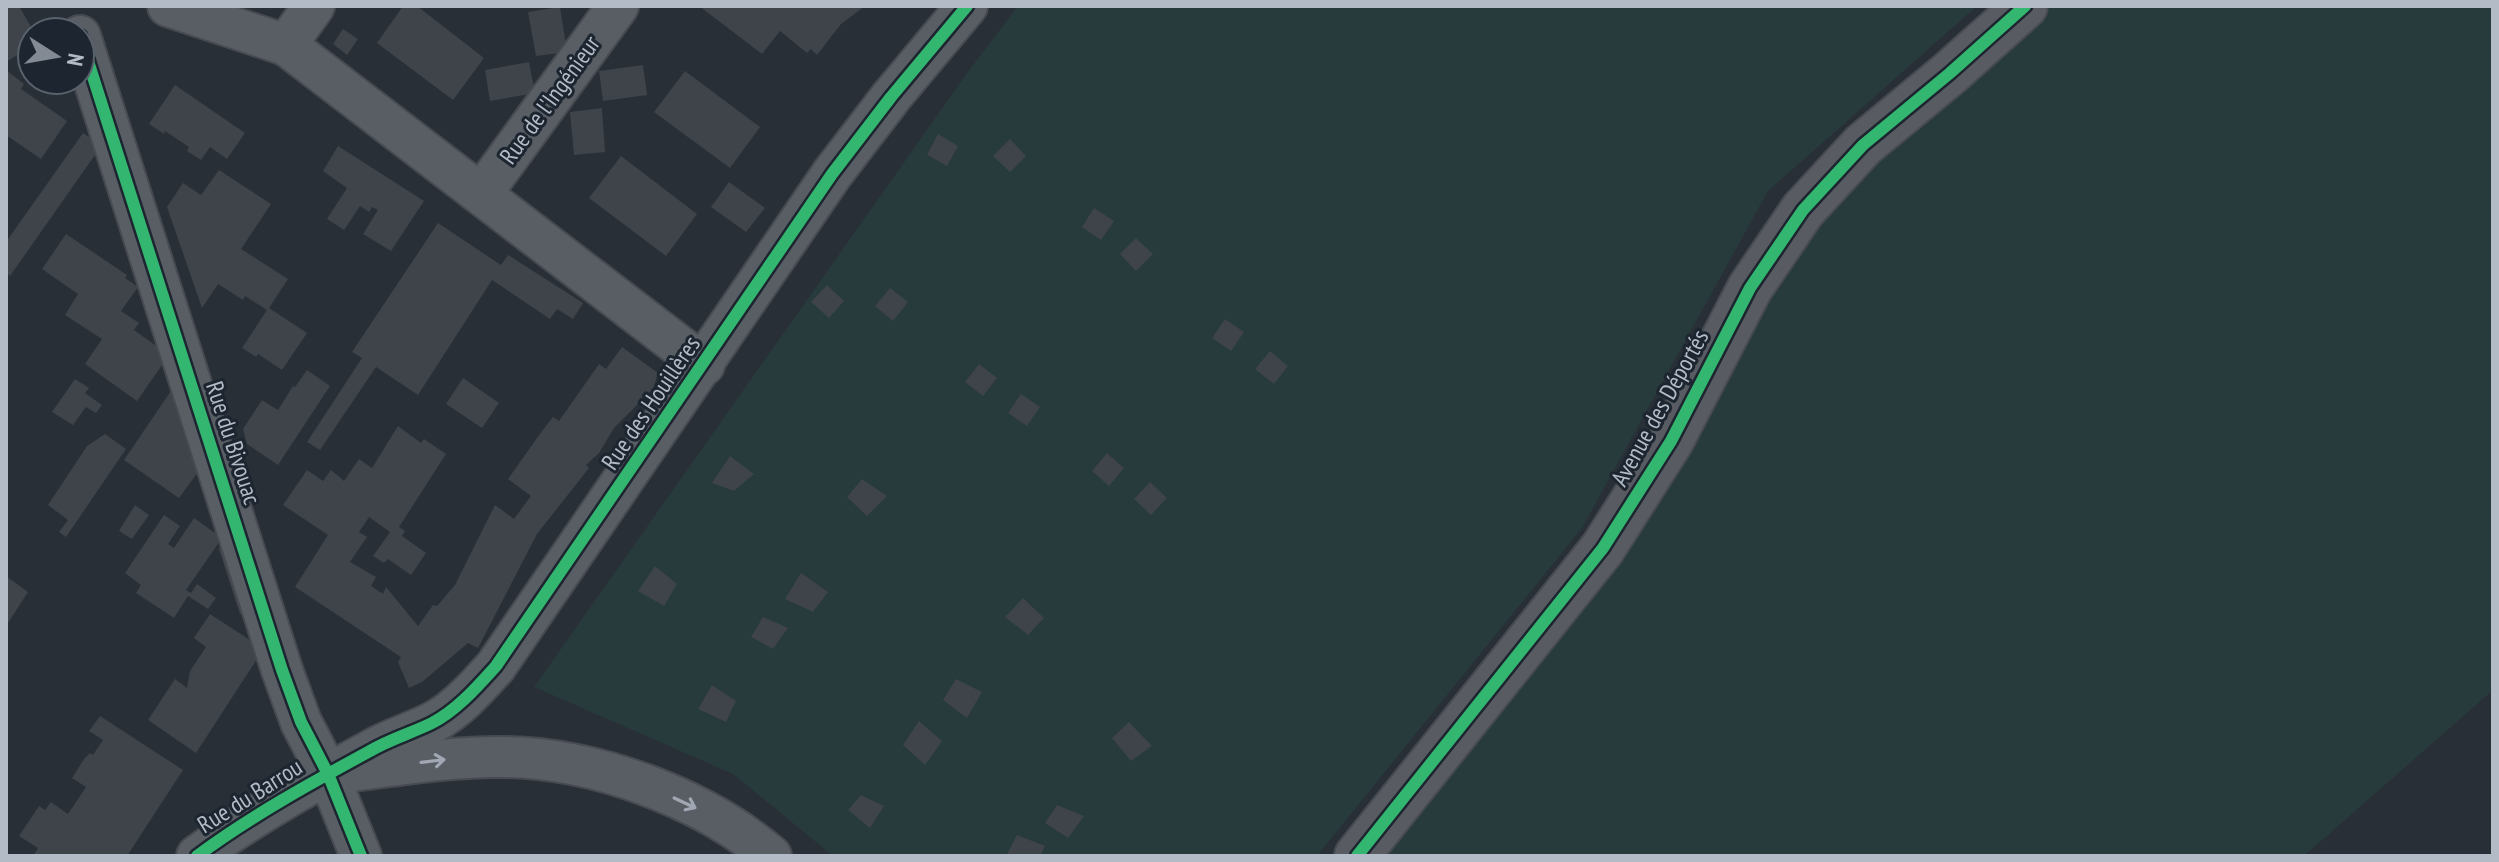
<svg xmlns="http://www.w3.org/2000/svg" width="2499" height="862" font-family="'PT Sans Narrow',sans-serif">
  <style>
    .green { fill: #273a3c }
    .building { fill: #3e444a }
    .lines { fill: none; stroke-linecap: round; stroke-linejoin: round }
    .street-casing { stroke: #474b51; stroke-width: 44 }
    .secondary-casing { stroke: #474b51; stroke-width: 48 }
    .street { stroke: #595e65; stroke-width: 40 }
    .secondary { stroke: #585c62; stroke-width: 44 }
    .cycleway-casing { stroke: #1d2630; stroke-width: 17 }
    .cycleway { stroke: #33b770; stroke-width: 12 }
    .oneway { stroke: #a1a8b3 }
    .labels { text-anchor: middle; stroke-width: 6; stroke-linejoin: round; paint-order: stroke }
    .street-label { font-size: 24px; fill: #b3bbc7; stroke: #1d2630 }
  </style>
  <rect width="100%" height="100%" fill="#292f36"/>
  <path class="green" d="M1018 6H1977L1768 191 1582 528 1317 856H833L733 774 534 687 967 73Z
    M2047 6H2493V690L2304 856H1384L1819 215Z"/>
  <path class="building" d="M6 6H19L34 32H32V46L6 62Z
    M403 6H417L484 58 453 100 377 43Z
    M699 6 781 8 865 6 841 24 817 55 811 49 807 53 780 31 762 54Z
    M560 7 567 52 536 56 528 12Z
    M343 29 358 39 347 55 333 44Z
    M529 62 535 93 490 101 485 70Z
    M643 65 647 95 603 101 599 71Z
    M6 70 24 84 21 89 67 121 41 159 6 135Z
    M685 71 760 127 730 168 654 112Z
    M175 85 245 133 227 159 210 147 201 160 187 151 189 147 165 131 164 134 149 124Z
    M602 108 605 152 574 155 570 112Z
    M83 133 102 145 10 276 6 272V242Z
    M938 134 958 146 947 166 927 155Z
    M1010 139 1026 156 1010 172 993 156Z
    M338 146 424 201 391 251 363 234 378 210 372 207 369 212 360 206 344 230 327 219 347 188 323 171Z
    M621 156 697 214 666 256 589 198Z
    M219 170 271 204 241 249 288 279 269 308 307 333 282 370 258 354 256 357 242 348 267 310 245 296 243 300 218 284 202 308 167 207 183 183 201 195Z
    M729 182 765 208 746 232 711 207Z
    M1094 208 1114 221 1101 240 1082 227Z
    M438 223 501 265 508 255 583 303 573 319 557 309 550 319 492 280 418 395 376 367 320 450 307 442 362 358 352 352Z
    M66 234 127 275 125 278 138 287 121 311 139 323 134 330 169 355 137 401 85 364 102 339 65 315 78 294 42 269Z
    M1136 238 1153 254 1136 271 1120 254Z
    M827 285 844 301 829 318 811 302Z
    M890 288 908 302 893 321 875 306Z
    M1225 319 1244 332 1231 351 1212 338Z
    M622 347 658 373 653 389 614 428 599 453 586 465 589 468 537 534 478 648 468 643 422 682 409 688 398 662 401 657 295 587 328 535 283 505 307 470 323 481 331 470 344 481 359 459 372 468 398 426 421 443 424 439 446 454 399 527 405 531 402 536 426 553 411 575 388 559 384 563 373 556 390 532 369 517 359 532 367 537 350 562 376 577 371 586 383 594 386 587 418 626 433 605 437 606 455 585 495 505 514 519 531 496 508 479 542 431 553 417 559 421 599 364 606 369Z
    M1270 351 1288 366 1274 384 1255 369Z
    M979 364 997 378 983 396 965 382Z
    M307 370 330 386 278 465 247 444 243 429 262 400 278 410 293 386 295 387Z
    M463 378 499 403 482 428 446 404Z
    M75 379 89 388 85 393 102 405 96 413 86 407 73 425 52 412Z
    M177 382 204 464 179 498 124 460Z
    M1021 394 1040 407 1027 426 1008 413Z
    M105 434 126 449 66 537 59 532 68 520 48 505 87 446Z
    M1107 453 1124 468 1109 486 1092 471Z
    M730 456 754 474 734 491 712 483Z
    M862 479 887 496 867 516 847 497Z
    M1150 482 1167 498 1151 515 1134 499Z
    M135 505 149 515 132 539 119 531Z
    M164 515 180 526 168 544 174 548 194 518 222 538 186 590 191 593 197 584 216 598 208 609 188 596 174 618 136 593 141 585 125 573Z
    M227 537 250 611 240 614 219 549Z
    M655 566 677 584 664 606 638 591Z
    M801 573 828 592 813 612 785 599Z
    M6 576 28 592 6 626Z
    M1023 598 1044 618 1028 635 1005 617Z
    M210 614 256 644 259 656 196 753 148 720 175 679 187 688 190 671 206 647 194 638Z
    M763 617 788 628 773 649 751 637Z
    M956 679 982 692 967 718 943 700Z
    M712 685 736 701 726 722 698 709Z
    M100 716 183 770 127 856H33L38 848 19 836 39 806 45 810 51 802 68 814 86 787 72 778 84 759 90 753 93 755 103 740 89 731Z
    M919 721 942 741 925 765 903 745Z
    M1129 722 1152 746 1131 761 1112 738Z
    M861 795 884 806 870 828 848 810Z
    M1057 805 1084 816 1068 838 1045 823Z
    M1017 835 1045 846 1040 856H1006Z"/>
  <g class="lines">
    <defs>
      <path id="street" d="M168 6 286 45 704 365
        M80 36 282 670 301 722 328 774 361 856
        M286 45 314 6
        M482 193 618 6
        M351 771C402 765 453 756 504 757 594 758 702 797 771 856
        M197 856C251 816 311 783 370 751 390 739 412 733 432 723 457 710 477 687 496 666L832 174 891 97 967 6"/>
      <path id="secondary" d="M1357 856 1603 548 1671 441 1750 288 1803 210 1863 145 1950 73 2025 6"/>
    </defs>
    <use href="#street" class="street-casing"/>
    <use href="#secondary" class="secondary-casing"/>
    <use href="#street" class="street"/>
    <use href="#secondary" class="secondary"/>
    <defs>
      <path id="cycleway" d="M80 36 282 670 301 722 328 774 361 856
        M197 856C251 816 311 783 370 751 390 739 412 733 432 723 457 710 477 687 496 666L832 174 891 97 967 6
        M1357 856 1603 548 1671 441 1750 288 1803 210 1863 145 1950 73 2025 6"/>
    </defs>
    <use href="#cycleway" class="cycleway-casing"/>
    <use href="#cycleway" class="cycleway"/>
  </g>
  <defs><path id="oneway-shaft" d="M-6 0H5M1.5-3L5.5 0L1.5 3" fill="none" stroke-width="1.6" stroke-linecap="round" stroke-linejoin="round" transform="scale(2)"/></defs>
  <g class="oneway">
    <use href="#oneway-shaft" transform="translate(433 761) rotate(-7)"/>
    <use href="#oneway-shaft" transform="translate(685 803) rotate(25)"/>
  </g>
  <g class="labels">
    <g class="street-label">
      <text transform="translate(550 100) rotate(-54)" y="8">Rue de l'Ingénieur</text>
      <text transform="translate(651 403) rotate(-56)" y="8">Rue des Houillères</text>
      <text transform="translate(1660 408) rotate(-61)" y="8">Avenue des Déportés</text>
      <text transform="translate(233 443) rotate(72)" y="8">Rue du Bivouac</text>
      <text transform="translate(250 796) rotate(-32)" y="8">Rue du Barrou</text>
    </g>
  </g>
  <rect width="2499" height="862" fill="none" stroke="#b3bbc7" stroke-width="16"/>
  <g transform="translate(56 56) rotate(101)"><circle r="38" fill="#1d2630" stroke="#59626c" stroke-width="2"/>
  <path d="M0-6L14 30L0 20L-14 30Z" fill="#838a94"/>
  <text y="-12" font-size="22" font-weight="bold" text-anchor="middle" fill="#b3bbc7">N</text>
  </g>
</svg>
